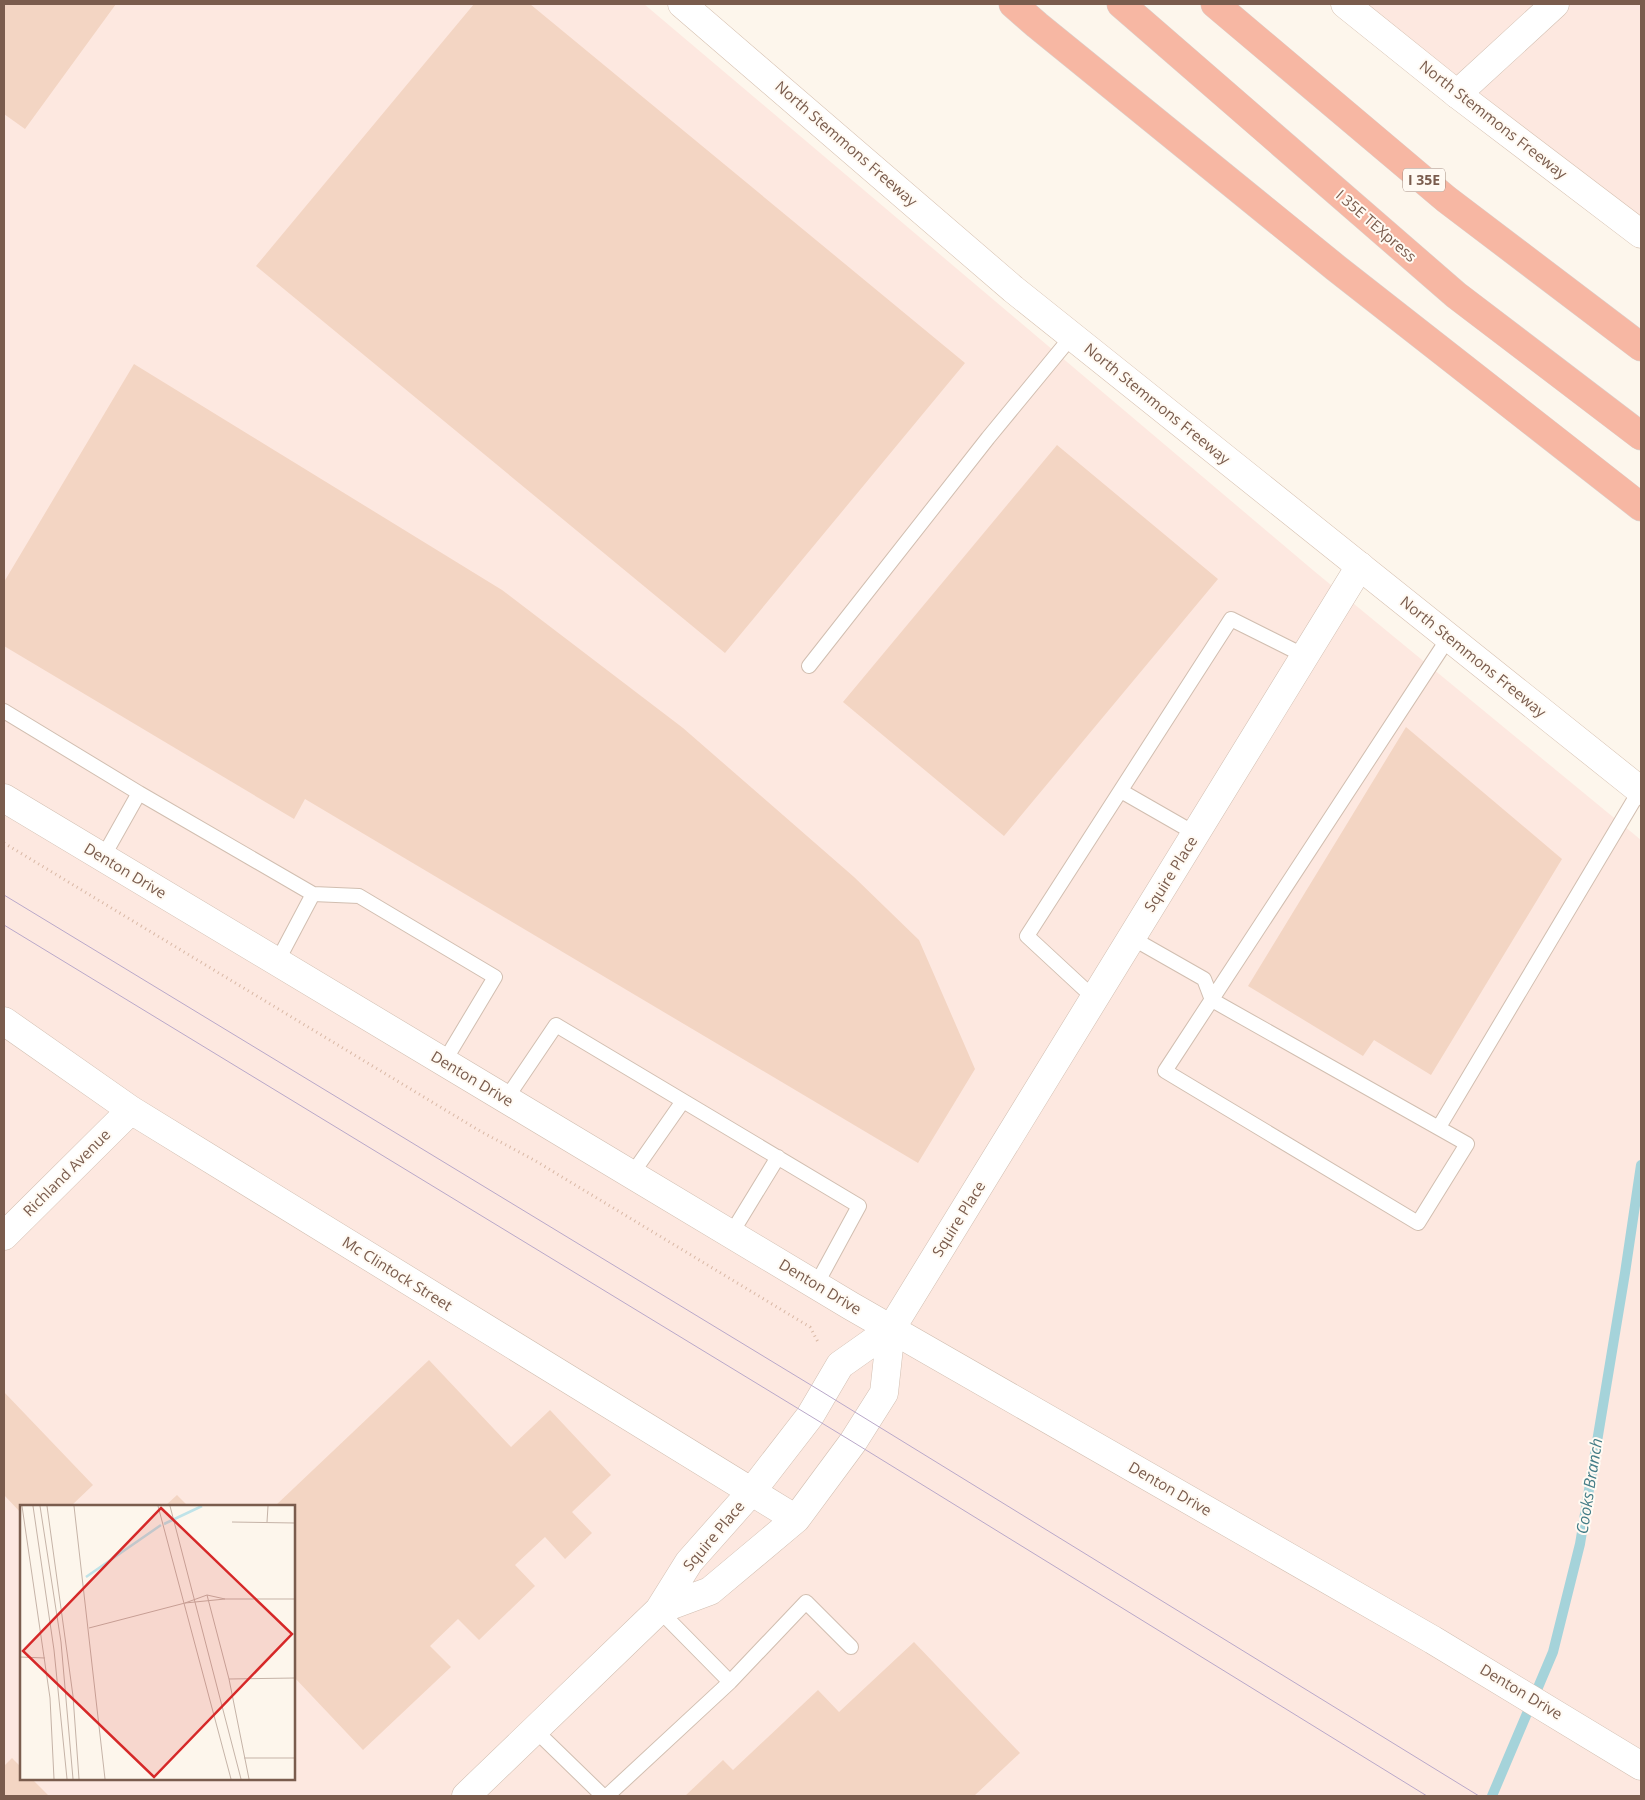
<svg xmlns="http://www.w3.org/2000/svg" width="1645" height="1800" font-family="'Open Sans',sans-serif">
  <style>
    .commercial { fill: #fde8e0; fill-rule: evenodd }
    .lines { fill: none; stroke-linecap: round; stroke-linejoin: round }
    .stream { stroke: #a5d3da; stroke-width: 10 }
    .building { fill: #f3d5c3 }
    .service-casing { stroke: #d1beb0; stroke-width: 16 }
    .minor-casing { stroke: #d1beb0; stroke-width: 29 }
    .tertiary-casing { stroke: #d1beb0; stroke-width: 29 }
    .secondary-casing { stroke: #d6c0b0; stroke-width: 29 }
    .motorway-casing { stroke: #dad1cd; stroke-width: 29 }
    .path { stroke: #d9b8a5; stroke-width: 3; stroke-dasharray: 1 4; stroke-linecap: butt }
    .service { stroke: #fff; stroke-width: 14 }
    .minor { stroke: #fff; stroke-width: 28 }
    .tertiary { stroke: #fff; stroke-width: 28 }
    .secondary { stroke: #fff; stroke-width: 28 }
    .motorway { stroke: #f7b7a3; stroke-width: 28 }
    .tram { stroke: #b9a8c9; stroke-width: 1 }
    .labels { text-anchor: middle; stroke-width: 4; stroke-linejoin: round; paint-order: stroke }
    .shield { fill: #fffaf3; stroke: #a28b7f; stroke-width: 1 }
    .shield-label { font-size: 14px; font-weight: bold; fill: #7a5c4d }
    .street-label { font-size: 15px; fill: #7a5c4d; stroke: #fffaf3 }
    .water-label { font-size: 16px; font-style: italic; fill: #437c86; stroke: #fffaf3 }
    .inset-river { fill: none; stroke: #bfe3e8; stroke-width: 2.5 }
    .inset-road { fill: none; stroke: #c5b3a7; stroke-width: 1 }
    .view { fill: #d62828; fill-opacity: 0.15; stroke: #d62828; stroke-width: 2.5 }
    .inset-edge { fill: none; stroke: #7a5c4d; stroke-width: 2.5 }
  </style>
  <rect width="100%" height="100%" fill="#fdf6ec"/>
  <path class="commercial" d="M4 4H644L1314 571 1641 840V1796H4ZM21 1506H294V1779H21Z
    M1352 4H1641V236Z"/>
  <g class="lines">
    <path class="stream" d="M1492 1796 1553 1652 1580 1544 1625 1273 1641 1165"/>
  </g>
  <path class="building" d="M4 4H116L25 129 4 114Z
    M474 4H530L965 363 725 653 256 266Z
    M134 364 502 590 683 728 854 877 919 940 975 1069 918 1163 305 799 294 819 4 646V582Z
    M1057 445 1218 579 1004 836 843 702Z
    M1406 727 1562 859 1431 1075 1374 1040 1363 1056 1248 986Z
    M429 1360 511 1447 550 1410 611 1475 572 1512 592 1533 565 1559 545 1537 515 1565 535 1586 479 1640 458 1619 430 1646 451 1667 363 1750 294 1677V1506H275Z
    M4 1392 93 1485 71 1506H21V1513L4 1495Z
    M177 1495 188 1506H165Z
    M914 1642 1020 1753 974 1796H685L723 1760 733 1770 818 1690 839 1712Z
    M12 1758 21 1767V1779H32L49 1796H4V1766Z"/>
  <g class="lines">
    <defs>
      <path id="service" d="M809 666 988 438 1072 336
        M4 711 139 793 103 857
        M1121 791 1196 834
        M139 793 313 894 277 962
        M313 894 359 896 495 977 444 1062
        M1132 938 1204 979 1212 1000 1467 1144 1418 1223 1165 1071 1449 637
        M1095 999 1027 936 1231 619 1305 656
        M506 1099 556 1025 859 1206 816 1285
        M1439 1127 1640 790
        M632 1174 683 1101
        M731 1234 778 1157
        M730 1682 806 1602 851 1647
        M535 1730 603 1796
        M607 1796 730 1682 659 1610"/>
      <path id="minor" d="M1457 94 1555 4
        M4 1021 131 1110 796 1519
        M4 1236 131 1110
        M659 1610 710 1591 796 1519 853 1442 884 1393 891 1329
        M466 1796 659 1610 689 1562 752 1491 810 1416 840 1365 891 1329 1360 566"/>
      <path id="tertiary" d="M4 798 851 1306 1433 1640 1641 1766"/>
      <path id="secondary" d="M682 4 1013 289 1641 791
        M1345 4 1457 94 1641 234"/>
      <path id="motorway" d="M1013 4 1037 25 1336 268 1641 507
        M1121 4 1456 295 1641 436
        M1215 4 1446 199 1641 347"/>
    </defs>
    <use href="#service" class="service-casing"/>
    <use href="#minor" class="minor-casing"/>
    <use href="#tertiary" class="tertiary-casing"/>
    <use href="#secondary" class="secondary-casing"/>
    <use href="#motorway" class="motorway-casing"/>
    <path class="path" d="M4 843 480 1131 534 1160 810 1327 819 1344"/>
    <use href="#service" class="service"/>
    <use href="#minor" class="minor"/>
    <use href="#tertiary" class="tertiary"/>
    <use href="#secondary" class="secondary"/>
    <use href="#motorway" class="motorway"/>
    <path class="tram" d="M4 895 824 1393 1479 1796
      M4 925 853 1442 1427 1796"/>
  </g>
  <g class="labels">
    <rect class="shield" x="1403" y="168.5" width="42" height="23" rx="4"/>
    <g class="shield-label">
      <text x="1424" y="185">I 35E</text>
    </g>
    <g class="street-label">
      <text transform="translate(1493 120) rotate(38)" y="5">North Stemmons Freeway</text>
      <text transform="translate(846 144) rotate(41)" y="5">North Stemmons Freeway</text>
      <text transform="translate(1376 226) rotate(41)" y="5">I 35E TEXpress</text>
      <text transform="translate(1157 404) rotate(39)" y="5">North Stemmons Freeway</text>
      <text transform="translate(1473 657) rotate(39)" y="5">North Stemmons Freeway</text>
      <text transform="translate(125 871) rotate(31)" y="5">Denton Drive</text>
      <text transform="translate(1171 874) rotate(-58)" y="5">Squire Place</text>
      <text transform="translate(472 1079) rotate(31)" y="5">Denton Drive</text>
      <text transform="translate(67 1173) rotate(-45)" y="5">Richland Avenue</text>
      <text transform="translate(959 1219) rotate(-58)" y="5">Squire Place</text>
      <text transform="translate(397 1274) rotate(32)" y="5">Mc Clintock Street</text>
      <text transform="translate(820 1287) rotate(31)" y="5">Denton Drive</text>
      <text transform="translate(1170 1489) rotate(30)" y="5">Denton Drive</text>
      <text transform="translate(714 1536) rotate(-50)" y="5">Squire Place</text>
      <text transform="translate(1521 1692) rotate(31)" y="5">Denton Drive</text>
    </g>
    <g class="water-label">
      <text transform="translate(1589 1486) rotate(-81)" y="6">Cooks Branch</text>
    </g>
  </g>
  <g transform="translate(20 1505)">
    <rect width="275" height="275" fill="#fdf6ec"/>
    <path class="inset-river" d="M144 19 182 1M66 72 141 20"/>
    <path class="inset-road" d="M2 1 30 193 34 274M13 1 34 145 47 274M20 1 41 137 53 274M27 1 53 191 59 274M54 1 85 274M138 1 211 274M150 1 221 274M212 17 275 18M247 17 248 1M187 90 209 174 229 274M165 98 187 90 205 94M69 123 165 98 205 94H275M0 152 25 153M209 174 275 173M224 253H275"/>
    <path class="view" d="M141 3 272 129 134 272 3 146Z"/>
    <rect width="275" height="275" class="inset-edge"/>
  </g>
  <rect width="1645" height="1800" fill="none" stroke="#7a5c4d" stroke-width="10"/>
</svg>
